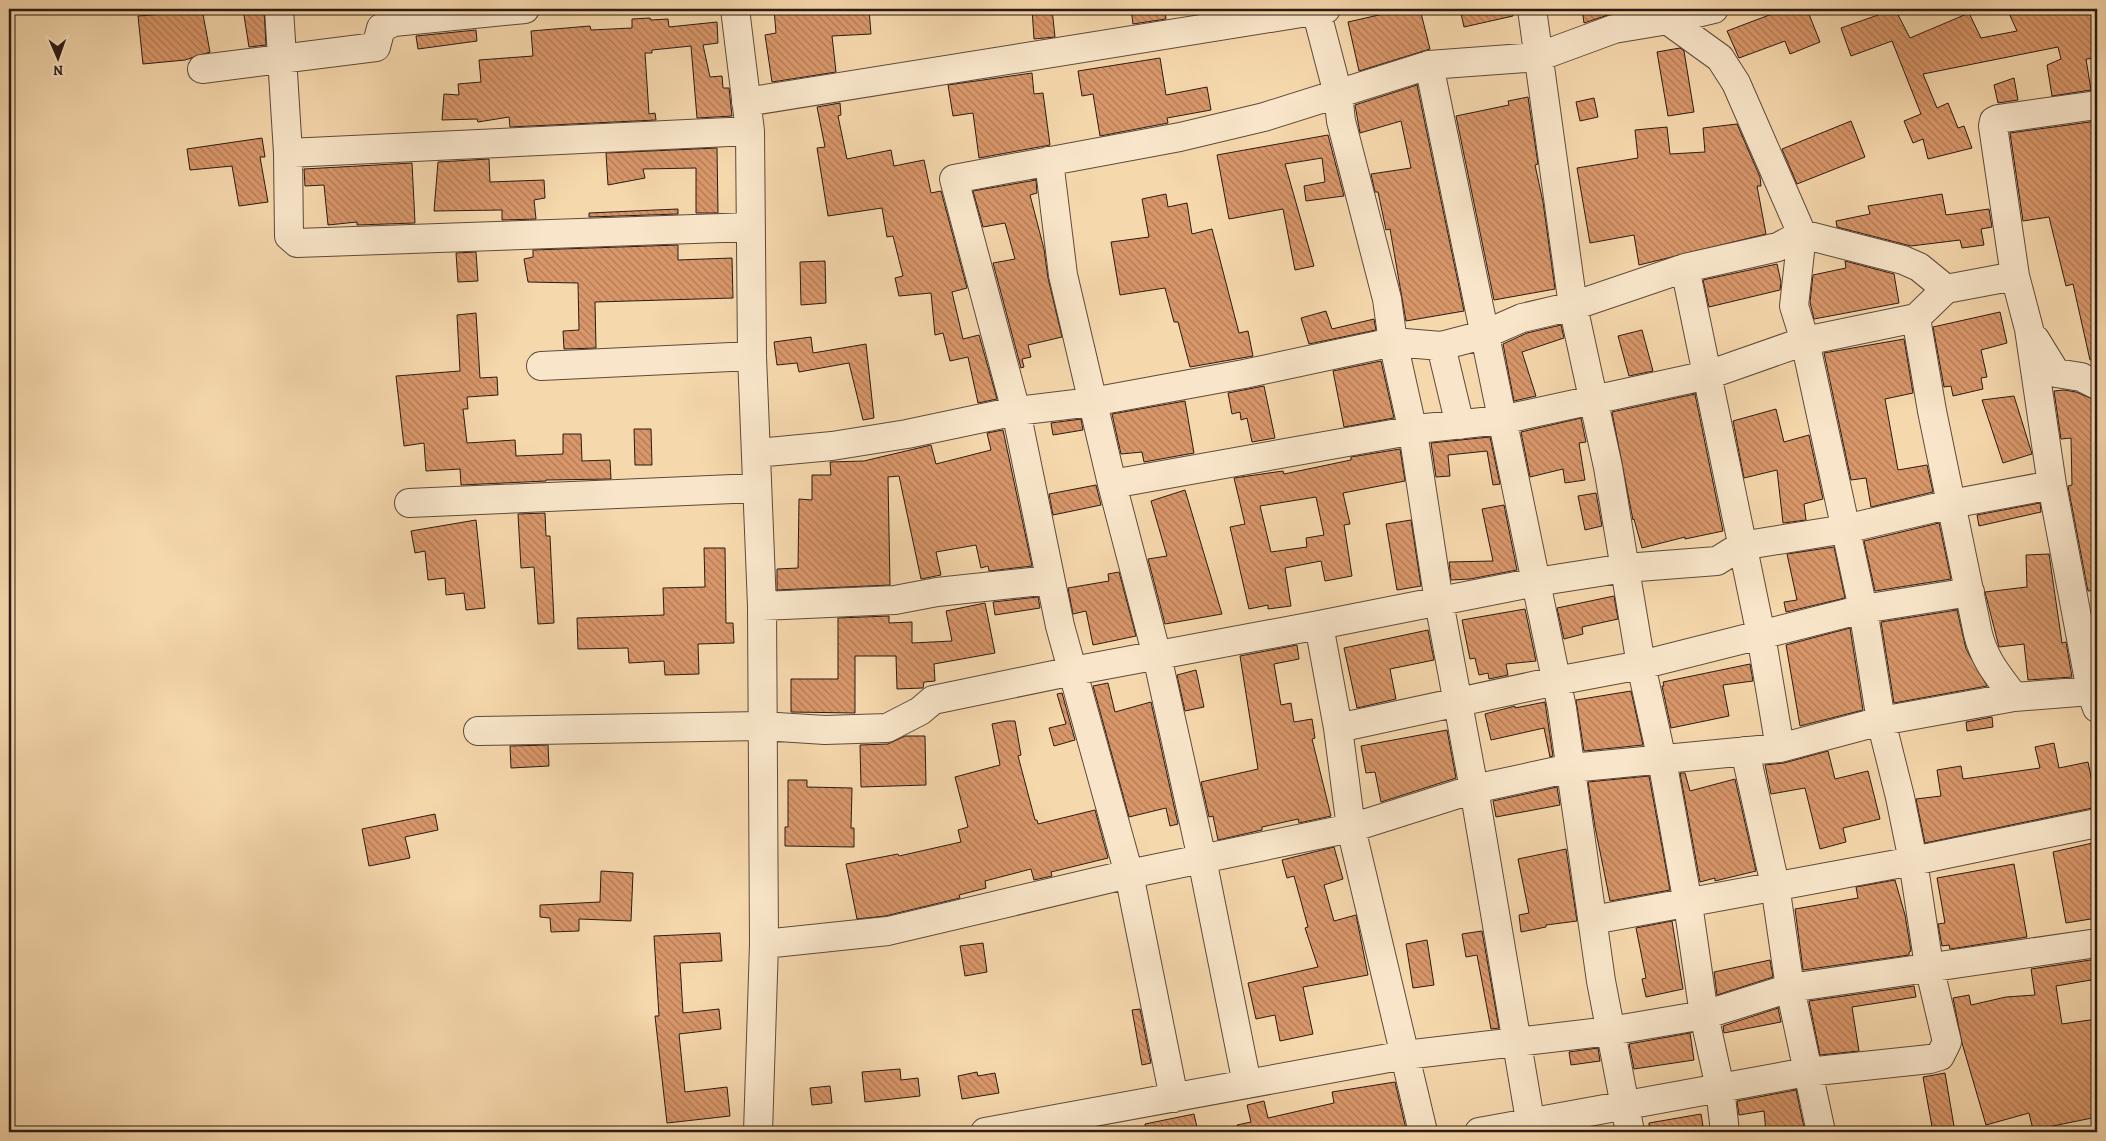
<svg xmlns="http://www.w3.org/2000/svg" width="2106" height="1141" font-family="Alegreya,serif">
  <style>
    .building { fill: url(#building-back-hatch); stroke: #2b1b14; fill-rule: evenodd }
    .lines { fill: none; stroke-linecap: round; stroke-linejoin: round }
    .minor-casing { stroke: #5e4a3a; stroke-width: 30 }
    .minor { stroke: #f9e6ca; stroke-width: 28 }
  </style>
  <defs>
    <pattern id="building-back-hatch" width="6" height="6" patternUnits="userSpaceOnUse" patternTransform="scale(1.25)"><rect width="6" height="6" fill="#d9976a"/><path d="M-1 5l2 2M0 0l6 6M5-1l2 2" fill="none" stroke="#b07a56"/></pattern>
  </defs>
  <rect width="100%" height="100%" fill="#f6d8ad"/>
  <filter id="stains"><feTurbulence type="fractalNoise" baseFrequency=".004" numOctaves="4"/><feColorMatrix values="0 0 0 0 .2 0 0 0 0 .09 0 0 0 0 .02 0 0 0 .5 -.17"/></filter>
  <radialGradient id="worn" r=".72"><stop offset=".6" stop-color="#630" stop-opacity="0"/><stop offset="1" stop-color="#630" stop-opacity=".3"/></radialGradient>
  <path class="building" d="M176 9H202L210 52 185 60 143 64 138 16 177 13Z
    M243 9H264L266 45 249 47Z
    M774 9H869L871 34 832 36 836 72 772 82 765 35 776 33Z
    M1032 9H1052L1055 37 1034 39Z
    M1131 9H1165L1166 19 1133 24Z
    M1405 9H1420L1430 49 1359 71 1348 22Z
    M1460 9H1512L1513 16 1464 27Z
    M1582 9H1640L1611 14 1584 23Z
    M1785 9H1807L1820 42 1790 54 1785 41 1739 58 1727 31Z
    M1876 9H1895L1910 38 1969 13 1981 38 2017 31 2007 9H2097V58L2086 59 2091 90 2052 96 2047 65 2061 59 2058 47 1923 74 1937 108 1948 103 1958 128 1964 126 1972 148 1928 159 1923 139 1913 143 1904 121 1921 114 1892 41 1851 56 1841 28 1878 15Z
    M650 18 651 20 668 19 669 27 717 22 718 43 703 45 710 77 722 76 723 88H729L732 116 697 118 691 46 652 50V53H645L649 114 655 113 656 120 510 127 509 117 478 122 477 119 442 120 444 94 459 95 458 84 481 82 479 60 533 56 531 31 590 26 591 30 632 28V19Z
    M476 30 477 41 418 49 416 36Z
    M1680 48 1684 51 1694 112 1668 116 1657 52Z
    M1160 58 1166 95 1207 87 1211 110 1167 118 1168 123 1100 136 1093 94 1082 96 1078 71Z
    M1032 73 1034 94 1043 93 1050 145 979 158 973 113 953 116 948 85Z
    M2014 78 2018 100 1998 103 1994 85Z
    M1417 85 1464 311 1406 321 1390 229 1386 230 1378 192H1375L1371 174 1411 168 1401 121 1360 133 1355 105Z
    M1528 97 1538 164 1535 165 1543 202 1555 289 1494 300 1456 116 1509 105 1508 101Z
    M1594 98 1598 117 1580 121 1576 102Z
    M840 103 841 115 838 116 847 159 891 150 894 166 924 160 931 193 941 191 967 288 952 292 963 339 979 335 997 399 978 403 968 357 950 361 943 333 935 335 931 293 899 296 895 278 903 276 893 236 887 237 882 208 828 216 817 148 825 147 817 107Z
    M1851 121 1865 157 1797 184 1782 149Z
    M2097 121V360H2090L2073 284 2066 286 2049 217 2023 221 2010 133Z
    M1737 124 1760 177 1761 186H1757L1766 234 1639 265 1634 235 1590 243 1577 168 1638 158 1635 130 1667 127 1670 154 1705 152 1703 128Z
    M1328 135 1344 196 1306 201 1304 186 1325 182 1322 158 1285 164 1314 266 1295 270 1283 209 1229 219 1217 155Z
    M262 138 265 157H260L268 202 239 206 232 166 190 170 187 149Z
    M717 148 718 213H696V168L643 169 645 178 608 185 606 153Z
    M489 159 490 182 544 180 545 198 534 200 536 219 502 220V210L434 211 438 162Z
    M412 163 415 223 357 225V222L328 225 324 185 305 186 304 169Z
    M1036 180 1037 193 1030 195 1044 249 1048 278 1062 337 1028 345 1031 357 1022 359 1024 367 1021 368 993 263 1015 259 1005 223 983 227 973 191Z
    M1166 194 1168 207 1187 203 1192 234 1212 229 1239 333 1248 331 1253 356 1190 367 1178 322H1174L1165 288 1120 295 1111 242 1149 237 1142 199Z
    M1942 194 1946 215 1989 209 1992 227 1981 229 1984 245 1962 248 1960 240 1911 246 1837 227 1836 221 1870 214 1868 206Z
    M678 209V214L589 217V213Z
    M678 245V260L732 258 733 298 595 302 596 348 564 349 563 331 579 330 578 283 528 282 524 259 533 257V250Z
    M476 252 478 281 458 282 456 253Z
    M825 261 826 303 801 305 800 262Z
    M1845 261 1894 274 1899 303 1814 319 1810 302 1813 275 1846 268Z
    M1777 264 1781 282 1780 290 1709 307 1703 280Z
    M1326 311 1332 329 1374 319 1376 330 1309 344 1301 318Z
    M2000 312 2007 343 1981 350 1987 377 1981 378 1983 389 1953 396 1951 386 1944 387 1933 327Z
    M476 313 480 378 497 377 498 395 467 397 468 409H463L467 443 515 440 516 456 563 454V434H581L582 461 610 460 611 479 546 480V481L461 485 460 469 426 471 424 443 404 446 396 376 460 371 457 315Z
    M1561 325 1564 338 1522 352 1536 396 1514 401 1503 344 1527 333Z
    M1642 330 1653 371 1629 376 1618 336Z
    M811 337 813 353 866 344 874 418 863 420 849 363 799 372 797 363 777 365 774 342Z
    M1904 339 1913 393 1885 399 1898 470 1927 465 1933 492 1871 507 1866 478 1851 480 1824 353Z
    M1381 361 1394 418 1344 427 1333 371Z
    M1264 386 1275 438 1252 442 1247 418 1241 420 1240 412 1232 414 1228 393Z
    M2064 390 2076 392 2095 400 2097 590 2088 591 2068 486 2072 485 2071 438 2061 439 2054 391Z
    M1695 394 1723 531 1685 539V537L1642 548 1634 519 1633 520 1612 412Z
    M2014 396 2032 454 2003 463 1982 400Z
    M1185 401 1194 453 1144 462 1142 452 1121 454 1112 414Z
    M1776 409 1784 442 1809 435 1823 499 1804 504 1806 520 1783 523 1777 470 1744 478 1733 421Z
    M1581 418 1586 442 1579 443 1585 480 1565 483 1563 469 1530 477 1521 432Z
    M1081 419 1083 430 1053 435 1051 423Z
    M634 429H651L652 465H635Z
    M1003 430 1032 566 989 571 988 566 981 568 976 545 936 552 941 575 921 579 899 476 888 477 890 585 777 590V569L798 568 799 499 812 500V475H831L830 462 864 461 931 445 936 464 991 450 987 433Z
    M1490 437 1500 484 1493 485 1487 451 1448 455 1450 476 1436 477 1431 443Z
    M1400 449 1405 481 1343 493 1350 524 1344 525 1352 576 1325 581 1321 561 1285 568 1291 606 1268 609V605L1249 609 1230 527 1245 524 1234 478 1283 471 1284 474 1351 460V457ZM1316 497 1324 535 1306 538 1307 547 1271 552 1260 506Z
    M1096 485 1101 505 1053 515 1049 494Z
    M1185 490 1222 614 1165 624 1148 559 1167 556 1151 501Z
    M1596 493 1602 526 1585 530 1578 496Z
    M2040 503 2041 512 1979 526 1977 515Z
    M1504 505 1517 570 1470 579 1451 580 1449 562 1493 561 1482 509Z
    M545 513 546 536H550L554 623 538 624 534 567 521 568 518 514Z
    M476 520 485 608 466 610 464 593 446 595 445 578 428 580 425 551 415 553 411 531Z
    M1411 520 1421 586 1397 590 1386 524Z
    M1939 523 1951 579 1875 591 1864 541Z
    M1834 547 1845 598 1786 612 1784 602 1797 600 1787 554Z
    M704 548H725L726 623H733L734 643 698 644 699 674 665 675 664 661 629 663 628 648 578 649 577 618 664 615 663 588 705 587Z
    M2049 554 2062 643 2066 642 2072 677 2028 680 2024 644 1999 647 1985 592 2027 587 2026 555Z
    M1119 572 1136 636 1093 645 1086 611 1073 614 1068 588 1109 581 1108 574Z
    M1614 596 1618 619 1582 627 1583 634 1564 639 1557 608Z
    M1038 597 1040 608 995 615 993 602Z
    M985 603 995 653 934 664 935 681 924 682 923 688 897 689 896 656H855V713L791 712V679H838V618L889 616V623L912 622V643L952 641 946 611Z
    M1525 609 1536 661 1506 664 1508 675 1489 679 1488 673 1479 675 1475 658 1470 659 1462 620Z
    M1957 610 1966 649 1987 686 1894 703 1881 622Z
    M1850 628 1863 710 1800 726 1786 645Z
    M1428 630 1434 660 1390 669 1396 699 1357 708 1344 648Z
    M1297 645 1299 659 1274 664 1281 705 1291 703 1294 722 1312 719 1315 738 1312 739 1331 816 1299 823 1298 819 1262 827V830L1218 840 1213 816 1209 817 1201 782 1258 769 1240 656Z
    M1750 664 1753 681 1723 685 1729 716 1671 728 1662 686H1664L1663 682Z
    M1196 670 1204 707 1185 711 1177 675Z
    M1108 683 1115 712 1151 702 1178 824 1170 826 1166 808 1129 817 1093 686Z
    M1631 691 1643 745 1584 751 1576 700Z
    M1062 693 1075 740 1054 746 1049 728 1066 724 1057 694Z
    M1545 702 1553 756 1550 757 1544 728 1491 740 1485 714 1515 706V708Z
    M1992 717 1993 727 1967 731 1966 722Z
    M1007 721H1015L1021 755 1018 756 1035 820H1037L1038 824 1095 810 1108 858 1051 872 1052 876 1034 880 1031 869 985 881 986 888 959 895 960 898 885 916 857 919 846 864 898 854 899 856 961 842 958 830 968 827 955 777 1000 765 992 724Z
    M1447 730 1456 778 1381 802 1375 772 1366 773 1361 746Z
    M905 736H925L926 785 861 787 860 745 888 744Z
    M2054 743 2059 768 2088 762 2097 807 1925 843 1916 799 1941 796 1937 770 1961 766 1963 779 2040 768 2035 747Z
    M548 745 549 766 511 768 510 746Z
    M1828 751 1835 779 1868 771 1880 819 1843 828 1846 842 1820 849 1805 788 1771 794 1765 765 1784 763Z
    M1680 773H1685L1690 791 1735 779 1756 871 1715 881V878L1700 882Z
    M1649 776 1670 890 1610 901 1595 827 1588 782Z
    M788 780H807V787L852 788 851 828H854V847L785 846V827H788Z
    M1557 787 1560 805 1496 817 1493 801Z
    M435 814 438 830 405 837 410 858 369 866 362 829Z
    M2097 842V918L2066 923 2053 852Z
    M1334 847 1343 879 1324 885 1334 921 1356 915 1368 975 1303 987 1313 1034 1280 1041 1275 1015 1256 1019 1248 983 1318 967 1305 928 1308 927 1294 876 1287 878 1282 860Z
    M1566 849 1577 921 1546 925V927L1521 932 1519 915 1529 913 1518 859Z
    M2014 864 2027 937 1950 949 1949 945 1942 946 1938 924 1945 923 1937 878Z
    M601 871 633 873 631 921 579 919V931L551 932 550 918 540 917V905L600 902Z
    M1895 880 1905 915 1911 951 1909 952V955L1803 970 1795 909 1858 898 1856 887Z
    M1672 921 1683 989 1646 997 1642 979 1646 978 1636 928Z
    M1482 931 1499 1028 1491 1029 1477 955 1466 957 1462 934Z
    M720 933 722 961 680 963 683 1013 719 1009 721 1029 679 1034 685 1092 727 1087 730 1116 667 1123 655 1016H659L654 936Z
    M1427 940 1434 985 1413 988 1406 944Z
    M983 943 987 972 965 976 960 946Z
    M2097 959V979L2056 986 2062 1024 2097 1019V1117L2033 1130 2029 1113 1986 1125 1962 1043 1953 998 1969 995 1971 1005 2006 997 2035 995 2031 969Z
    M1770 960 1773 977 1717 995 1714 972Z
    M1914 986 1916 997 1852 1007 1859 1051 1820 1055 1809 1001Z
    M1778 1008 1781 1022 1724 1033 1723 1026Z
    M1140 1009 1151 1063 1142 1065 1132 1010Z
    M1690 1033 1694 1060 1634 1069 1629 1044Z
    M1598 1048 1600 1061 1571 1065 1569 1052Z
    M900 1069 901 1080 918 1078 920 1096 865 1102 862 1072Z
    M977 1072 978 1076 995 1073 999 1093 962 1099 958 1076Z
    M1945 1073 1955 1132H1933L1923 1077Z
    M1395 1082 1406 1129 1388 1132H1238L1237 1125 1251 1122 1247 1105 1264 1101 1268 1118 1334 1103 1332 1092Z
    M830 1086 832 1103 812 1105 810 1088Z
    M1796 1090 1805 1132H1766L1764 1111 1739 1115 1737 1101Z
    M1194 1114 1198 1132H1146L1145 1124Z
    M1701 1114 1704 1132H1649V1123Z"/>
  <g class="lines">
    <defs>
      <path id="minor" d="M279 9 288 153 289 236 297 243 751 227
        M735 9 750 131 752 356 762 606 764 944 758 1132
        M1532 9 1573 306 1608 467 1641 665 1662 760 1688 904 1704 1015 1720 1088 1725 1132
        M1316 10 1338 94 1341 121 1387 299 1393 342 1413 432 1439 602 1474 789 1532 1132
        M1429 65 1562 708 1601 981 1630 1132
        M202 69 376 47 381 28 394 22 525 9
        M746 102 1326 9
        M288 153 750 131
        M1049 161 1063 275 1112 484 1157 656 1202 859 1247 1084
        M1685 268 1761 635 1780 748
        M1916 318 1932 411 1978 634C1985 661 1998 675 2014 697
        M2035 339 2056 373 2081 377 2097 385
        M1441 346 1460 425
        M541 366 752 356
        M757 453 832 446 907 434 1016 411 1092 402 1244 374 1393 342 1441 346 1483 335 1522 318 1573 306 1685 268 1778 247 1802 234 1903 260 1919 267 1946 289
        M1112 484 1426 428 1501 420 1708 375 1805 341 1916 318 1946 289 2015 276
        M2052 485 2091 691 2097 708
        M409 503 756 488
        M762 606 895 600 937 592 1050 580
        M1338 728 1556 681 1641 665 1863 609 1970 592
        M478 731 761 726 825 730 887 728 920 711 933 700 1073 671 1319 625
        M1745 751 1775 885 1790 988 1821 1132
        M1593 920 1913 861 2097 823
        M764 944 888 931 1129 874 1351 828 1474 789 1571 768 1780 748 1881 721 2014 697 2091 691
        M1174 1098 1129 874 1060 626 1016 411 954 179 1180 137 1264 117 1429 65 1538 57 1614 29 1668 20 1714 9
        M985 1132 1405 1055 1610 1031 1704 1015 1790 988 2097 943
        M1423 1132 1351 828 1338 728 1319 625 1536 582 1625 568 1717 561 1741 546 1845 529 1951 504 2052 485 2029 329 2015 276 1993 126 1994 121 1998 119 2097 105
        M1479 1132 1807 1072 1930 1059 1940 1056 1947 1042 1929 966 1913 861 1900 797 1881 721 1863 609 1805 341 1794 306 1802 234 1736 83 1720 58 1659 14"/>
    </defs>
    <use href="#minor" class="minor-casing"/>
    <use href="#minor" class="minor"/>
  </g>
  <rect width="2106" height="1141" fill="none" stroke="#f6d8ad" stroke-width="30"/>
  <rect x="10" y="10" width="2086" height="1121" fill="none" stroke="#2b1b14" stroke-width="2.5"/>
  <rect x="15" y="15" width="2076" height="1111" fill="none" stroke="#2b1b14"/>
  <g transform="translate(58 58) rotate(178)" stroke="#f9e6ca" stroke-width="4" paint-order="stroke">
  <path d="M0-4L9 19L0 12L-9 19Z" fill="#2b1b14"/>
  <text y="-8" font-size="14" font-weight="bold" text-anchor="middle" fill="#2b1b14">N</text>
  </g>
  <rect width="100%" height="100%" filter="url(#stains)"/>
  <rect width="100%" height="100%" fill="url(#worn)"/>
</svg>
